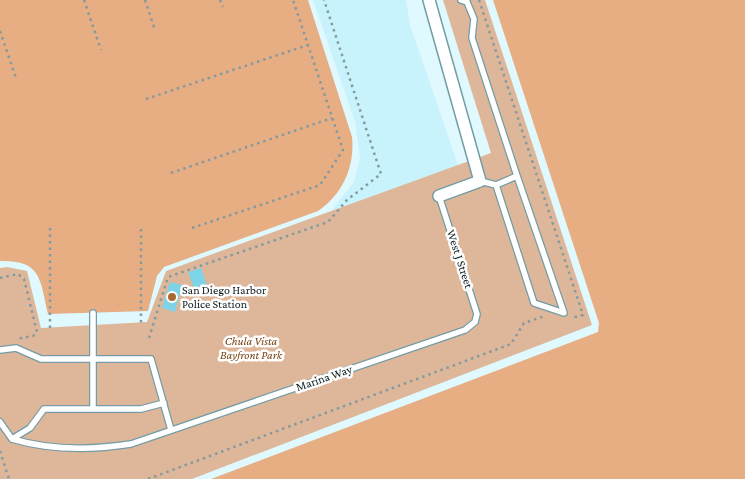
<svg xmlns="http://www.w3.org/2000/svg" width="745" height="479" font-family="'Crimson Pro',serif">
  <style>
    .built { fill: #c9f3fc }
    .green { fill: #deb79b }
    .water { fill: #e7ae84 }
    .building { fill: #7dd4e6 }
    .lines { fill: none; stroke-linecap: round; stroke-linejoin: round }
    .lane-casing { stroke: #739ca5; stroke-width: 8 }
    .street-casing { stroke: #739ca5; stroke-width: 14 }
    .path { stroke: #849a9e; stroke-width: 2.5; stroke-dasharray: 2.5 4; stroke-linecap: butt }
    .lane { stroke: #fff; stroke-width: 5.5 }
    .street { stroke: #fff; stroke-width: 11 }
    .poi-dot { fill: #a96832; stroke: #fff; stroke-width: 2 }
    .labels { text-anchor: middle; stroke-width: 5; stroke-linejoin: round; paint-order: stroke }
    .street-label { font-size: 12px; fill: #0d1d20; stroke: #fff }
    .poi-label { font-size: 12px; fill: #0d1d20; stroke: #fff; text-anchor: start }
    .park-label { font-size: 12px; font-style: italic; fill: #794414; stroke: #fff }
  </style>
  <rect width="100%" height="100%" fill="#dff9fe"/>
  <path class="built" d="M313 0H406L410 25 458 165 331 211 354 182 360 158 355 122Z"/>
  <path class="green" d="M443 0H485L592 325 192 479H0V268L7 267 27 271 41 328 147 322 166 271 491 153Z"/>
  <path class="water" d="M0 0H308L352 137C355 166 343 194 318 211L164 267 157 276 148 311 48 314C40 280 42 260 0 261Z
    M493 0H745V479H211L598 332 599 323Z"/>
  <path class="building" d="M201 268 207 286 195 291 188 272Z
    M170 282 182 285 175 312 162 308Z"/>
  <g class="lines">
    <defs>
      <path id="lane" d="M461 0 467 2 474 19 472 38 517 176
        M480 181 496 185 517 176 564 313 534 303 496 185
        M0 350 16 348 41 359H151L171 430
        M93 409V313
        M0 422 12 439C49 450 92 450 131 444L465 330 475 322 477 314 439 196
        M12 439 30 428 44 409H141L164 403"/>
      <path id="street" d="M429 0 480 181 439 196"/>
    </defs>
    <use href="#lane" class="lane-casing"/>
    <use href="#street" class="street-casing"/>
    <path class="path" d="M84 0 101 50
      M145 0 155 30
      M220 0 223 7
      M479 0 583 315 571 318
      M0 31 16 78
      M146 99 308 45
      M171 173 332 118
      M50 228V331
      M192 228 320 185 343 150 293 0
      M141 229V325
      M0 278 18 274 24 279 37 332 33 336 16 339
      M149 338 168 277 328 222 347 200 381 174 324 0
      M0 451 9 479
      M148 479 511 344 524 323 545 316"/>
    <use href="#lane" class="lane"/>
    <use href="#street" class="street"/>
  </g>
  <circle class="poi-dot" cx="172" cy="297" r="5"/>
  <g class="labels">
    <g class="street-label">
      <text transform="translate(460 259) rotate(72)" y="4">West J Street</text>
      <text transform="translate(324 378) rotate(-19)" y="4">Marina Way</text>
    </g>
    <g class="poi-label">
      <text x="182" y="294">San Diego Harbor<tspan x="182" dy="14">Police Station</tspan></text>
    </g>
    <g class="park-label">
      <text x="251" y="345">Chula Vista<tspan x="251" dy="14">Bayfront Park</tspan></text>
    </g>
  </g>
</svg>
